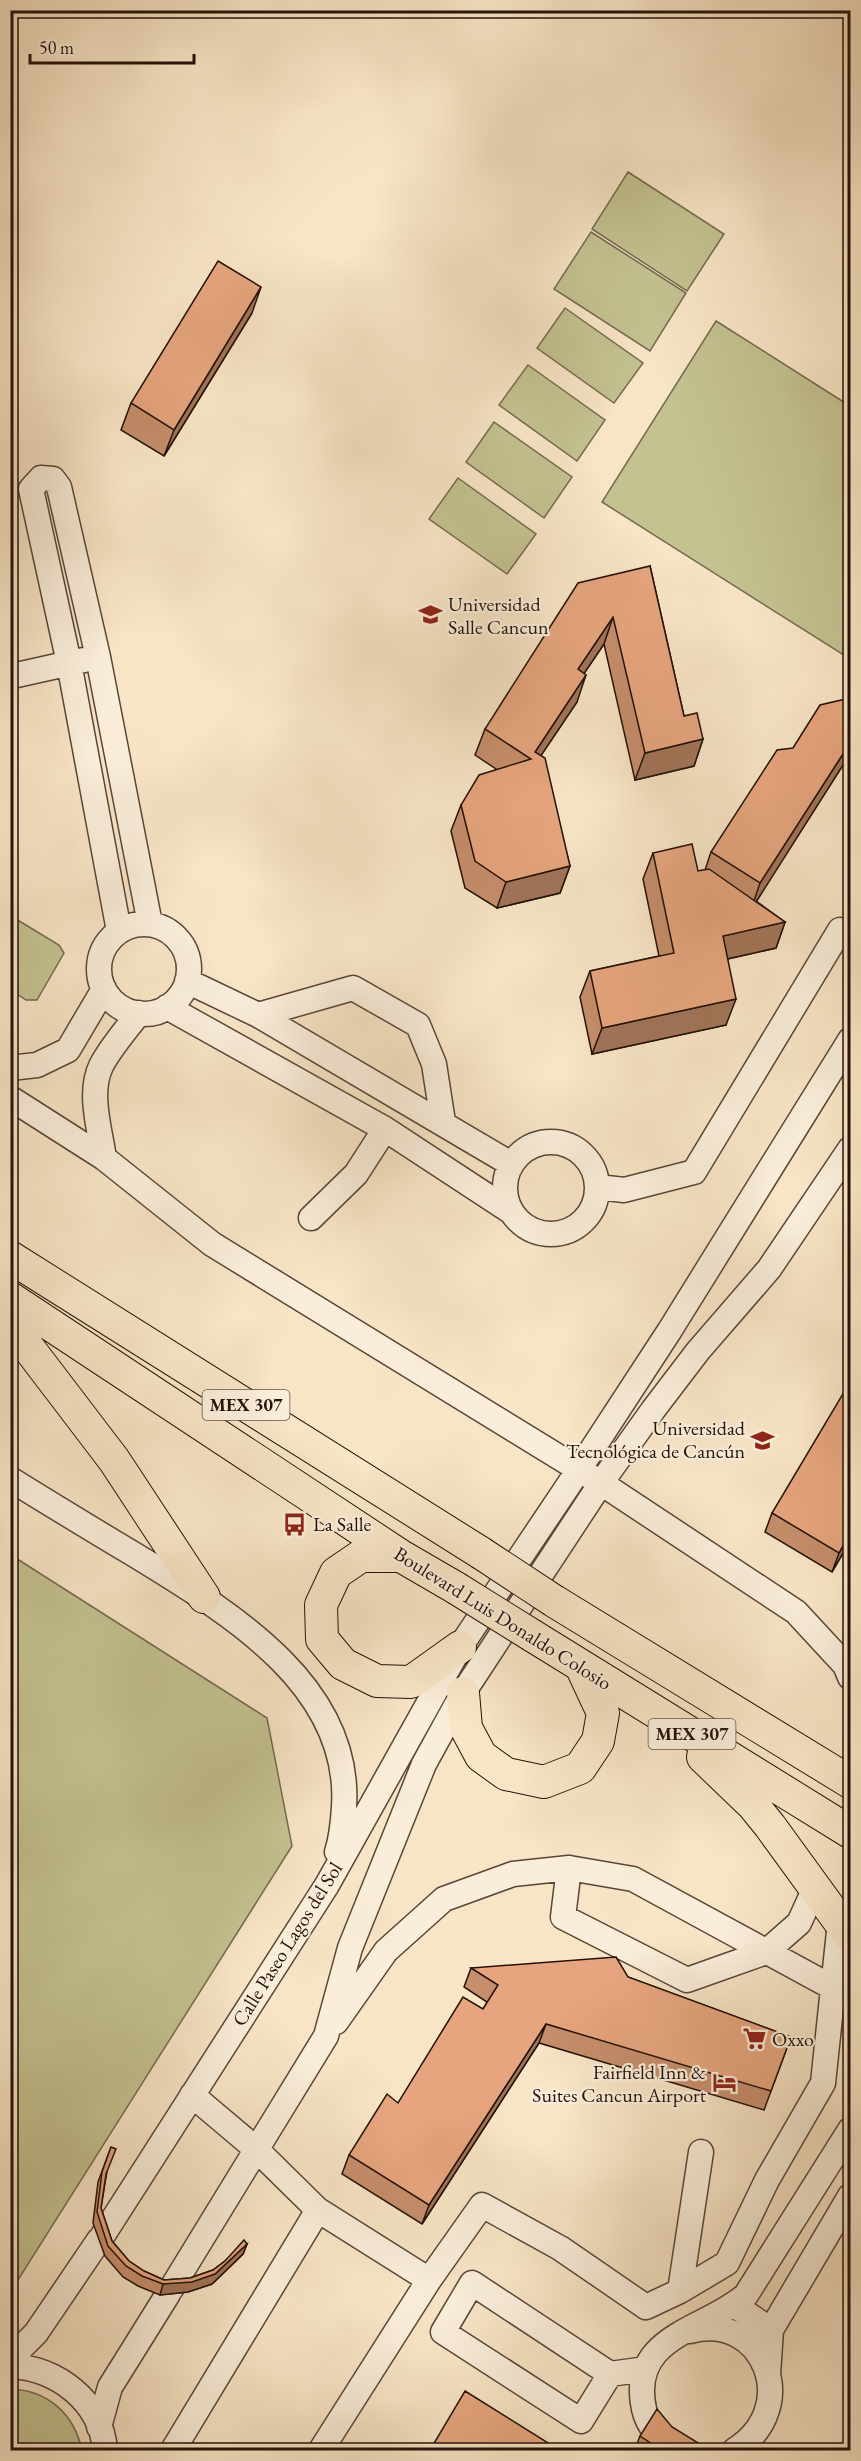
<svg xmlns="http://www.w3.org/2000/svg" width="861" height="2461" font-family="'EB Garamond',serif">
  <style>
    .green { fill: #c4c291; stroke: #746a4e; stroke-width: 1.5 }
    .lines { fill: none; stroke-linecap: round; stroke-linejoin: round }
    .minor-casing { stroke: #584639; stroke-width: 27 }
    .major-casing { stroke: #23110a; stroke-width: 34 }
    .minor { stroke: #faeeda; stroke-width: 24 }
    .major { stroke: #f8e5c6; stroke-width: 32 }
    .major-bridge-casing { stroke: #23110a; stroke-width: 34; stroke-linecap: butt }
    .major-bridge { stroke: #f8e5c6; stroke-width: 32 }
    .wall { fill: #c68e6c; stroke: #23110a; stroke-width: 1.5 }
    .shaded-wall { fill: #a17458; stroke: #23110a; stroke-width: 1.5 }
    .building { fill: #e6a57e; stroke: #23110a; stroke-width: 1.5 }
    .labels { text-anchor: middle; stroke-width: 4.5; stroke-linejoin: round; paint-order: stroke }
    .shield { fill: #faeeda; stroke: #645348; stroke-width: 1.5 }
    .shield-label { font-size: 18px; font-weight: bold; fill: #23110a }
    .poi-label { font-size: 20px; fill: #23110a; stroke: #faeeda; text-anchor: start }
    .street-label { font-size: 20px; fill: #23110a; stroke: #faeeda }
  </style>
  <rect width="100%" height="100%" fill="#f8e5c6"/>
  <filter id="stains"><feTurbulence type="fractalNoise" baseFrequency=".00333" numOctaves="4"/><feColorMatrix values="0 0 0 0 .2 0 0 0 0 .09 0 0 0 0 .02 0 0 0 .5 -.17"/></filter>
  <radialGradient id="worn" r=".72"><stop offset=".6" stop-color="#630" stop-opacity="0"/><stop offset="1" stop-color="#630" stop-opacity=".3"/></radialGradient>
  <path class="green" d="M628 172 724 234 687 291 592 229Z
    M591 232 686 293 650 351 554 289Z
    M565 308 643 363 614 403 537 348Z
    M716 321 850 406V659L602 502Z
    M528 365 605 420 577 461 499 405Z
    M494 422 572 477 544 518 466 462Z
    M458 478 536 534 507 574 429 519Z
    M11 916 59 945 64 953 37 1000H26L11 990Z
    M11 1555 267 1718 292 1846 11 2291Z
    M10 2389C48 2390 74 2414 82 2450H11Z"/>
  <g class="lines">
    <defs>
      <path id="minor" d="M12 676 84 660
        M99 969a45 45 0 1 1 90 0a45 45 0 1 1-90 0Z
        M119 931 69 663 31 489 41 478 53 479 59 487 98 657 150 924
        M187 981 258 1015 511 1164
        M167 1007 385 1129 510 1211
        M258 1015 353 988 418 1025 434 1064 443 1122
        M10 1068 37 1065 68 1050 104 989
        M10 1098 104 1158 212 1244 601 1483 796 1612 845 1665 850 1677
        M505 1188a46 46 0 1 1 92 0a46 46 0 1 1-92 0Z
        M104 1158C100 1130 88 1093 101 1066 110 1048 126 1030 139 1013
        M598 1187 624 1190 694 1172 840 930
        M311 1218 356 1174 385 1129
        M10 1479C52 1505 93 1530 135 1555 226 1611 352 1684 344 1807 343 1823 342 1837 337 1852
        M569 1868 563 1917 687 1980 766 1952 799 1923 815 1888
        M336 2022 386 1951 444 1899 513 1874 569 1868 633 1879 850 1997
        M192 2095 256 2149 318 2210 429 2280 482 2205 560 2248 646 2307 680 2291 727 2263 767 2180 823 2083 840 1922
        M103 2235 327 1885 460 1647 578 1471 670 1330 850 1040
        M171 2289 326 2036 350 1948 424 1764 463 1693 601 1483 653 1410 698 1351 769 1269 850 1149
        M680 2291 701 2152
        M734 2305 771 2330
        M690 2331C763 2311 803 2407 735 2450
        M10 2359 36 2333 99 2240
        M10 2366C57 2368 101 2401 105 2450
        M610 2374 581 2421 443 2332 472 2283 610 2374 646 2369
        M768 2374 771 2330 850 2196
        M99 2427 110 2387 168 2294
        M173 2450 318 2210
        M321 2450 429 2280
        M679 2450C662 2443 648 2427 644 2409 628 2335 705 2331 746 2295L850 2130"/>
      <path id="major" d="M10 1257 481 1553
        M10 1298 401 1556 456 1588
        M10 1328 21 1338 114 1460 204 1597
        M401 1556H361L336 1573 321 1605 322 1639 343 1664 377 1681 411 1682 460 1647
        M554 1601 850 1782
        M533 1636 850 1832
        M463 1693 466 1728 481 1756 506 1774 544 1782 580 1768 598 1741 603 1713 581 1666
        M703 1757 753 1805 770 1826 850 1936"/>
    </defs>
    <use href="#minor" class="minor-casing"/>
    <use href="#major" class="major-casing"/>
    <use href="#minor" class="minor"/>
    <use href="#major" class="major"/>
    <defs>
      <path id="major-bridge" d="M481 1553 554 1601
        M456 1588 533 1636"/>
    </defs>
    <use href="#major-bridge" class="major-bridge-casing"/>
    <use href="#major-bridge" class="major-bridge"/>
  </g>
  <path class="wall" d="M252 313 164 456 121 430 131 403Z
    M650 566 684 716 703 739 694 766 635 780 604 644 584 673 577 702 541 755 570 866 560 893 497 908 465 888 451 831 461 805 496 769 475 755 485 729Z
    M850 754 756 901 785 922 776 948 728 959 726 1025 592 1054 580 997 590 971 659 956 643 879 653 853 698 871 705 870 711 852Z
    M772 1513 850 1541 832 1572 765 1532Z
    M471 1968 628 1977 791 2037 764 2110 539 2043 422 2224 342 2174 349 2155 398 2103 483 2009 487 2002 464 1987Z
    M111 2147 101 2208 112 2241 129 2261 144 2271 164 2280 190 2278 213 2270 247 2244 243 2254 212 2284 188 2292 160 2295 138 2286 123 2277 105 2256 93 2223 98 2182Z
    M672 2427 707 2451H634L640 2436Z
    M433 2445 561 2451H431Z"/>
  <path class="shaded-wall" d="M261 287 252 313 164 456 174 430Z
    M613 617 604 644 569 696 578 669Z
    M586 675 577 702 526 778 535 752Z
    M703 739 694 766 635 780 645 753Z
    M850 743V754L751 910 760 883Z
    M570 866 560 893 497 908 506 882Z
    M785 922 776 948 713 962 723 936Z
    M736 999 726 1025 592 1054 602 1028Z
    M850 1534V1541L832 1572 839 1553Z
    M546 2024 539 2043 422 2224 429 2205Z
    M247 2244 243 2254 212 2284 188 2292 160 2295 163 2284 215 2274Z"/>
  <path class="building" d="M218 261 261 287 174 430 131 403Z
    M650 566 684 716 697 713 703 739 645 753 613 617 578 669 586 675 535 752 545 758 570 866 506 882 475 861 461 805 479 775 531 759 485 729 578 583Z
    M850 698V743L760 883 711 852 777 750 793 748 820 705Z
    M692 844 698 871 709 869 785 922 723 936 736 999 602 1028 590 971 674 953 653 853Z
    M844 1392 850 1396V1534L839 1553 772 1513Z
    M616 1957 628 1977 791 2037 771 2091 546 2024 429 2205 349 2155 387 2094 398 2103 463 1997 483 2009 498 1985 471 1968Z
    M111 2147 116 2149 106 2174 101 2208 112 2241 129 2261 144 2271 164 2280 190 2278 213 2270 225 2261 244 2240 247 2244 215 2274 192 2282 163 2284 142 2276 126 2266 108 2246 97 2212 102 2172Z
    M465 2391 561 2451H442L433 2445Z
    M657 2409 672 2427 708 2449 707 2451H656L658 2448 640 2436Z"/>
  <defs>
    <symbol id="university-bare" viewBox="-9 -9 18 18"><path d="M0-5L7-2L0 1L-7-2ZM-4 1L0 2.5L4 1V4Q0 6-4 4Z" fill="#8f2418" stroke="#faeeda" stroke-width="2.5" paint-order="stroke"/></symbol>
    <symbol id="bus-bare" viewBox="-9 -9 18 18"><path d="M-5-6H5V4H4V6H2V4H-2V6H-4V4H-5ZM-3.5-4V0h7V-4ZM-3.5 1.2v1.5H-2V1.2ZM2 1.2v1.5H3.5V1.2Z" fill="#8f2418" stroke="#faeeda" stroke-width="2.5" paint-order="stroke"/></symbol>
    <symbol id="supermarket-bare" viewBox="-9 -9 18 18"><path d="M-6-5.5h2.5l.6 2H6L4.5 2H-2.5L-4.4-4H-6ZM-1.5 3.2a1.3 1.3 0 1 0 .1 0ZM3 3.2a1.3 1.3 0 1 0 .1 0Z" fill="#8f2418" stroke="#faeeda" stroke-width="2.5" paint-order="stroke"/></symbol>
    <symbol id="hotel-bare" viewBox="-9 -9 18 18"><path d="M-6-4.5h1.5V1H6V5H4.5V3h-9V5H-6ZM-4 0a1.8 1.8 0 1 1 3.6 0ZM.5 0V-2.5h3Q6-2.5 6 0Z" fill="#8f2418" stroke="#faeeda" stroke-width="2.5" paint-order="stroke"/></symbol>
  </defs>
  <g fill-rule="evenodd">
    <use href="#university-bare" x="414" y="598" width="33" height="33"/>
    <use href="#university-bare" x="746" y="1424" width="33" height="33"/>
    <use href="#bus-bare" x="278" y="1508" width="33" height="33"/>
    <use href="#supermarket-bare" x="738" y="2022" width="33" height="33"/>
    <use href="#hotel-bare" x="708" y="2066" width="33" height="33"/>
  </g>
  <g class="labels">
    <g class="shield">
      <rect x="202.5" y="1390" width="87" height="30" rx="4.5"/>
      <rect x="648.5" y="1719" width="87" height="30" rx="4.5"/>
    </g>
    <g class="shield-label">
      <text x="246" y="1411">MEX 307</text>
      <text x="692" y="1740">MEX 307</text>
    </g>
    <g class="poi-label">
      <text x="448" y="611">Universidad<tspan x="448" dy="23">Salle Cancun</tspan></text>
      <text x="745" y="1435" text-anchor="end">Universidad<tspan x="745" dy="23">Tecnológica de Cancún</tspan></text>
      <text x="313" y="1531">La Salle</text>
      <text x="772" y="2046">Oxxo</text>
      <text x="706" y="2079" text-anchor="end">Fairfield Inn &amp;<tspan x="706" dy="23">Suites Cancun Airport</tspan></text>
    </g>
    <g class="street-label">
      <text transform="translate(503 1618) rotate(32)" y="7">Boulevard Luis Donaldo Colosio</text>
      <text transform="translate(287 1944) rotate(-58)" y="7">Calle Paseo Lagos del Sol</text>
    </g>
  </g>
  <rect width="861" height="2461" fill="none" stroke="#f8e5c6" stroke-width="36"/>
  <rect x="12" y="12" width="837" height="2437" fill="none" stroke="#23110a" stroke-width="3"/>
  <rect x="18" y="18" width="825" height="2425" fill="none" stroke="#23110a" stroke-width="1.5"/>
  <path d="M30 54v9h164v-9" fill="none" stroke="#23110a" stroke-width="3"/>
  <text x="39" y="54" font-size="18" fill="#23110a" stroke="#faeeda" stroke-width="4.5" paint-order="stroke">50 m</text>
  <rect width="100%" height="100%" filter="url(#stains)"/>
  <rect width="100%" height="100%" fill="url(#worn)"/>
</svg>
